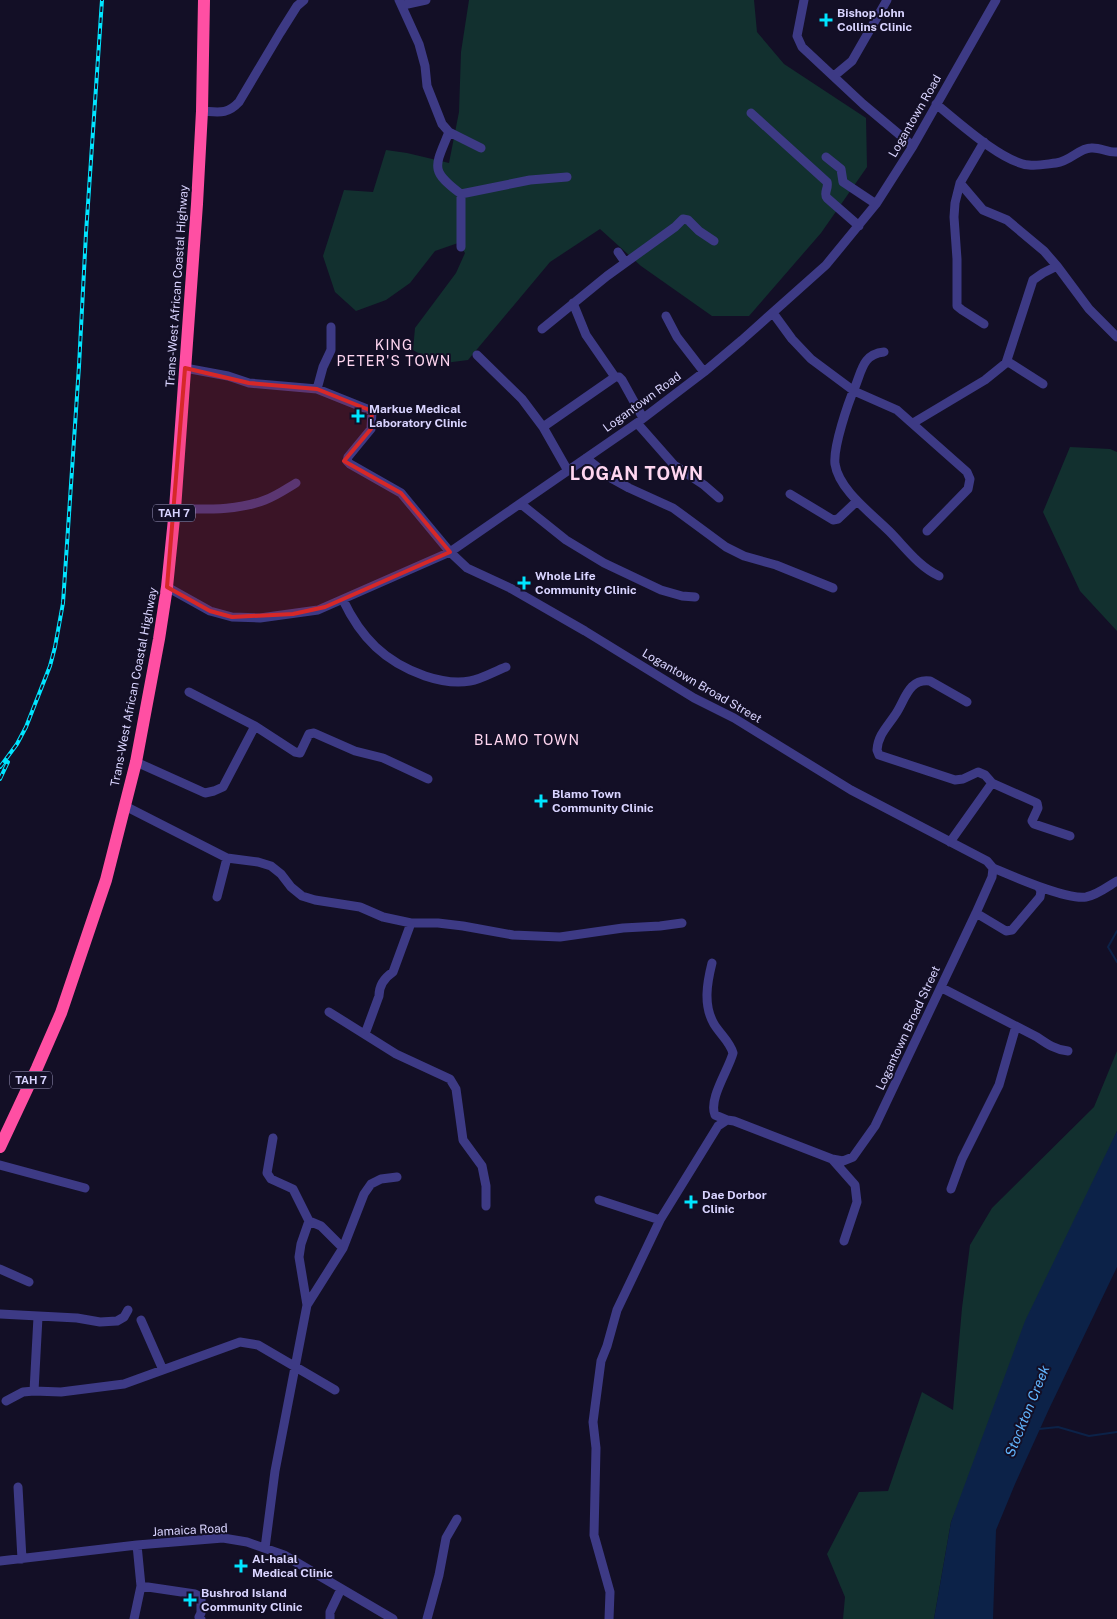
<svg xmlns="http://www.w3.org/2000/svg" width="1117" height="1619" font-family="'Public Sans',sans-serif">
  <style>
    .green { fill: #12302f }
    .water { fill: #0c2248 }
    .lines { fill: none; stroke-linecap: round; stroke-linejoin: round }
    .stream { stroke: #0c2248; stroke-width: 2 }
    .minor { stroke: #3d3a85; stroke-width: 9 }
    .highway { stroke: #ff4fa3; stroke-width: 12 }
    .rail-casing { stroke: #00e5ff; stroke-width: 4 }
    .rail { stroke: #130f26; stroke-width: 2; stroke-dasharray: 5.5; stroke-linecap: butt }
    .marked { fill: #d62828; fill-opacity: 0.2; stroke: #d62828; stroke-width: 4; stroke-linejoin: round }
    .poi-dot { fill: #00e5ff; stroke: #130f26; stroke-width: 2 }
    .labels { text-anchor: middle; stroke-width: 4; stroke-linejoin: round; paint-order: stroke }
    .shield { fill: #130f26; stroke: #9e99be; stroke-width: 1 }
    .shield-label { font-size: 11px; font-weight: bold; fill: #d9d4ff }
    .poi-label { font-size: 12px; font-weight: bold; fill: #d9d4ff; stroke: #130f26; text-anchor: start }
    .street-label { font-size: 12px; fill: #d9d4ff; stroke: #130f26 }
    .neighbourhood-label { font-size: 14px; letter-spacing: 1px; fill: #ffd6f0; stroke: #130f26 }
    .water-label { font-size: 14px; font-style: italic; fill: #62b6ff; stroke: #130f26 }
    .district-label { font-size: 18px; font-weight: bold; letter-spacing: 1px; fill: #ffd6f0; stroke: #130f26 }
  </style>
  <rect width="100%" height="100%" fill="#130f26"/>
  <path class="green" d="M469 0H754L757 32 784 64 866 118 867 167 821 233 749 316H712L641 266 600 229 550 262 468 360 437 364 413 350 415 328 456 273 465 253 458 243 435 251 410 283 386 300 356 311 335 292 323 256 344 190 373 192 386 150 407 153 449 163 459 112 461 52Z
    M1070 447 1110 449 1117 452V631L1080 591 1043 512Z
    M1117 1051V1131L951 1522 934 1619H843L845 1597 827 1554 859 1492 888 1491 922 1392 953 1410 962 1308 970 1245 992 1208 1094 1107Z"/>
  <path class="water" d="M1117 1131V1267L1049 1409 1015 1484 996 1530 993 1619H934L951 1522 1025 1321Z"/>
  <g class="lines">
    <path class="stream" d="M1117 931 1108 947 1117 962
      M1039 1429 1058 1427 1089 1436 1117 1432"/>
    <path class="minor" d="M399 0 419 44 425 66 427 86 442 124 449 132 481 148
      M804 0 797 36 802 47 863 104 913 146
      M403 5 426 0
      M834 76 852 61 887 0
      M936 104C957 121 1003 163 1029 165 1038 166 1047 164 1056 163 1071 161 1079 148 1091 148 1100 147 1108 153 1117 152
      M202 111C218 112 227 115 239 102L280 33 297 6 304 0
      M751 113 827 182C829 188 823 193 827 198L859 226
      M449 132C435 167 429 170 461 194L530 180 567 177
      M984 142 960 183 955 203 954 217 957 259V306L962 310 984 324
      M826 157 841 169 843 182 876 204
      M960 183 983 210 1007 220 1044 251 1057 266 1089 309 1117 337
      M461 247V194
      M618 252 625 262
      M573 303 586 335 615 377
      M773 313 792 339 811 359 854 391 897 410 967 472 970 479 968 489 927 531
      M666 316 677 337 704 372
      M542 329 607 276 675 227 683 219 688 220 699 231 714 241
      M884 352C863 354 862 370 855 387 848 403 833 447 835 464 839 490 871 513 889 531 905 547 918 566 939 576
      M477 355 522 399 543 427 568 471
      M1006 363 1033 280 1043 273 1057 266
      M185 368 228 376 249 383 317 389 372 411 371 429 348 457 347 461 350 464 401 493 450 552 467 568 510 588 585 631 694 698 734 718 851 790 987 861 993 868 992 877 976 913 875 1126 853 1157 843 1161 832 1159 734 1121 727 1120 718 1126 660 1220 617 1310 607 1346 601 1361 593 1422 596 1448 594 1535 610 1592 609 1619
      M317 389 323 367 331 350V327
      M637 423 674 465 704 485 719 498
      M913 423 985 380 1006 363H1010L1043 384
      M543 427 615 377H619L622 380 643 418
      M586 458 611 478 629 488 673 508 726 547 744 556 776 565 833 588
      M790 494 833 520 838 519 857 501
      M521 504 566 540 604 563 661 590 682 596 695 597
      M175 509C204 509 237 511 265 500 276 496 286 489 296 483
      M167 587 210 611 232 617 260 618 318 610 450 552 637 423 704 372 742 340 826 265 876 204 913 146 996 0
      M343 600C361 638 385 662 425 676 440 681 454 684 470 681 482 679 495 671 506 667
      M189 692 255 726 295 752 300 753 309 734 314 733 355 751 383 758 428 779
      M967 702 930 681C908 678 905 701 895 715 887 727 878 735 877 750L879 755 955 780 963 779 978 772 985 775 992 783
      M136 762 205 793 214 791 223 787 255 726
      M125 806 227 858 258 862 271 866 281 874 291 887 302 896 315 900 360 907 383 917 411 923H438L463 926 513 935 560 937 623 928 660 926 682 923
      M950 842 992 783 1037 803 1038 808 1032 821 1034 824 1070 836
      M993 868C1012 876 1066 900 1086 897 1097 895 1107 887 1117 881
      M217 897 227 858
      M976 913 1006 931 1012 930 1040 897 1041 891 1038 886
      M712 963C707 983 703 1005 714 1024 720 1034 730 1042 733 1053 729 1069 708 1099 715 1115L727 1120
      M942 988 1037 1037C1047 1044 1056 1050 1068 1051
      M329 1012 396 1054 450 1079 456 1089 463 1140 482 1166 486 1186V1206
      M365 1034 379 996C379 986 384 978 393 972L411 923
      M273 1138 267 1173 271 1179 293 1189 309 1221 321 1226 343 1248
      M832 1159 855 1185 857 1202 844 1241
      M0 1165 85 1188
      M951 1189 962 1159 999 1085 1016 1026
      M599 1200 660 1220
      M0 1269 29 1282
      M307 1305 299 1257 301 1244 309 1221
      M0 1314 77 1318 100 1322 117 1321 124 1317 128 1310
      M141 1320 163 1370
      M34 1391 38 1317
      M6 1401 23 1392 34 1391 61 1392 124 1384 240 1342 258 1345 335 1390
      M18 1487 22 1559
      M265 1548 275 1471 307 1305 343 1248 364 1194 371 1184 381 1179 397 1177
      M0 1561 137 1545 223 1538 247 1542 284 1555 393 1619
      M141 1586 195 1594 201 1597V1613L199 1617 201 1619
      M134 1619 141 1586 137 1545
      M330 1619V1612L341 1589
      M427 1619 439 1575 446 1538 457 1519"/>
    <path class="highway" d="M0 1147 37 1068 61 1013 106 880 136 762 159 639 167 587 175 509 197 204 202 111 204 0"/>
    <defs>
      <path id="rail" d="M0 767 17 744 26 727 50 666 55 647 63 603 79 366 86 233 102 0
        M0 779 8 762"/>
    </defs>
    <use href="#rail" class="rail-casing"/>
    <use href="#rail" class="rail"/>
  </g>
  <path class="marked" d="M185 368 249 383 317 389 372 411 371 429 344 461 401 493 450 552 325 607 293 614 232 617 210 611 167 587Z"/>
  <g class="poi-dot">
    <path d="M823.5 12.5h5v5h5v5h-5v5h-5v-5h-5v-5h5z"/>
    <path d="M355.5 408.5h5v5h5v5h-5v5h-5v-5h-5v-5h5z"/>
    <path d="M521.5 575.5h5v5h5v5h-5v5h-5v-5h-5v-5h5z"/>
    <path d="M538.5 793.5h5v5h5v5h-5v5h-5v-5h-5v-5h5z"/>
    <path d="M688.5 1194.5h5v5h5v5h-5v5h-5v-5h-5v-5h5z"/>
    <path d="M238.5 1558.5h5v5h5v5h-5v5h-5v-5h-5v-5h5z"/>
    <path d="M187.5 1592.5h5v5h5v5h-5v5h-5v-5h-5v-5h5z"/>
  </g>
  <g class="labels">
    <g class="shield">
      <rect x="153" y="504.5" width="42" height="17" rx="4"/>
      <rect x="10" y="1071.5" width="42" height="17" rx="4"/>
    </g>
    <g class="shield-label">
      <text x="174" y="517">TAH 7</text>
      <text x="31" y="1084">TAH 7</text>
    </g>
    <g class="poi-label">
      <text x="837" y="17">Bishop John<tspan x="837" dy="14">Collins Clinic</tspan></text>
      <text x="369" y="413">Markue Medical<tspan x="369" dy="14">Laboratory Clinic</tspan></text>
      <text x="535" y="580">Whole Life<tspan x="535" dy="14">Community Clinic</tspan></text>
      <text x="552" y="798">Blamo Town<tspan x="552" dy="14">Community Clinic</tspan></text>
      <text x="702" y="1199">Dae Dorbor<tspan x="702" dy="14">Clinic</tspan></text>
      <text x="252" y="1563">Al-halal<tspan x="252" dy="14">Medical Clinic</tspan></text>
      <text x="201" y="1597">Bushrod Island<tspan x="201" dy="14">Community Clinic</tspan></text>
    </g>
    <g class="street-label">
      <text transform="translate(915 116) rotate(-60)" y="4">Logantown Road</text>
      <text transform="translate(177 286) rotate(-86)" y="4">Trans-West African Coastal Highway</text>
      <text transform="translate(642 402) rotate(-36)" y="4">Logantown Road</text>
      <text transform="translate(702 686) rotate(30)" y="4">Logantown Broad Street</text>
      <text transform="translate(134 687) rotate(-79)" y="4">Trans-West African Coastal Highway</text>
      <text transform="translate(908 1028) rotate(-65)" y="4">Logantown Broad Street</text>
      <text transform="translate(190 1530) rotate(-3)" y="4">Jamaica Road</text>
    </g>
    <g class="neighbourhood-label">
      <text x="394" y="350">KING<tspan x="394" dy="16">PETER'S TOWN</tspan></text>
      <text x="527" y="745">BLAMO TOWN</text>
    </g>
    <g class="water-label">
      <text transform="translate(1027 1411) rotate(-68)" y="5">Stockton Creek</text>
    </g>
    <g class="district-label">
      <text x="637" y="480">LOGAN TOWN</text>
    </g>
  </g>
</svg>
